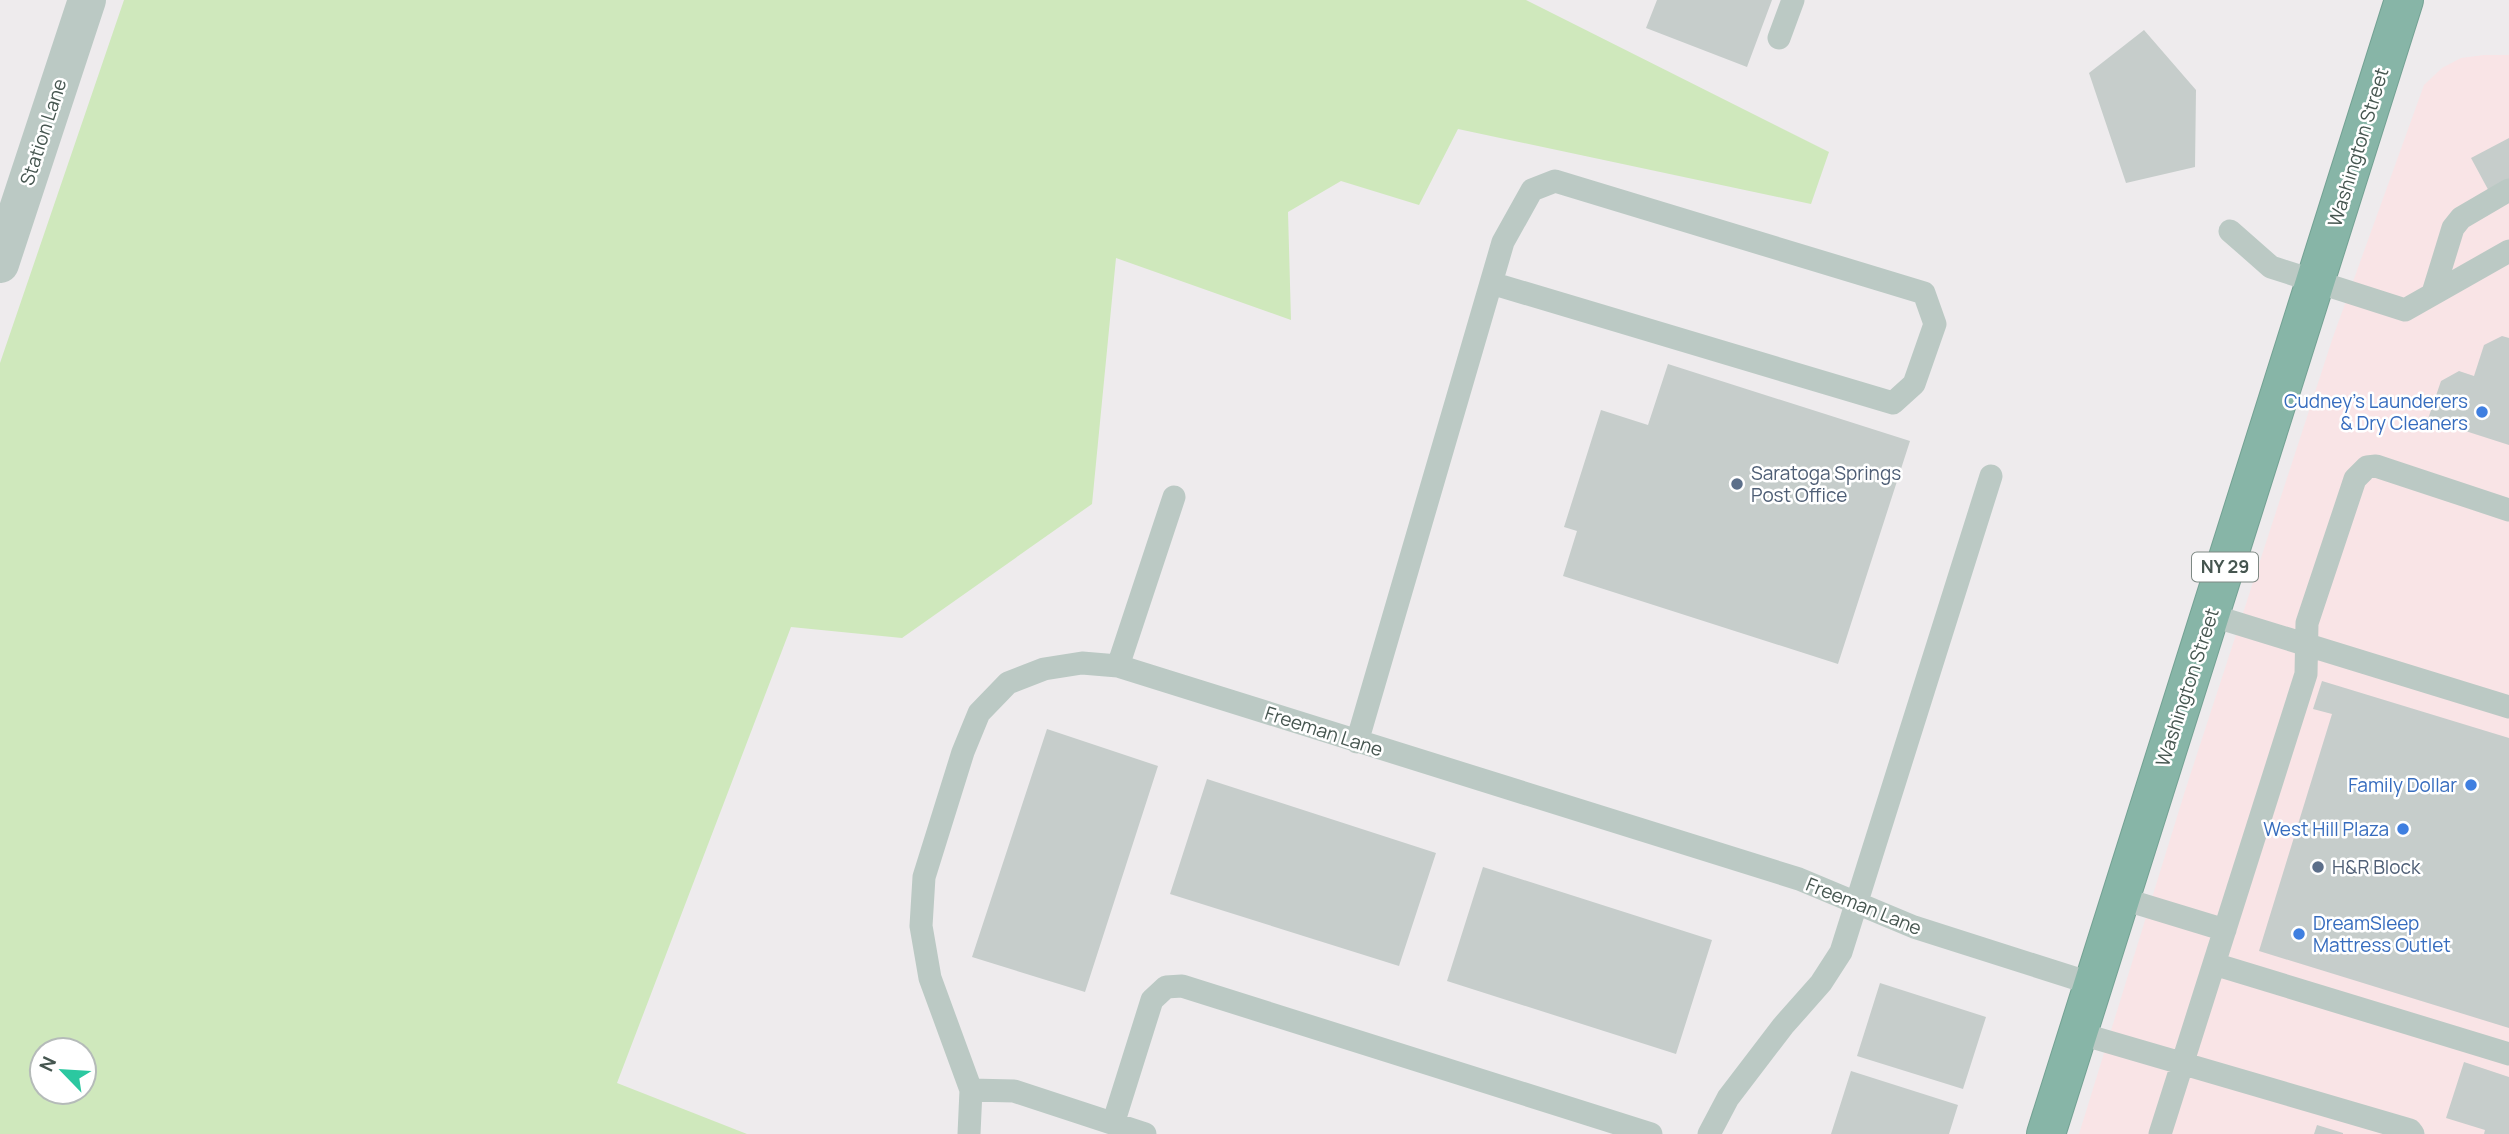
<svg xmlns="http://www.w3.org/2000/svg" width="2509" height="1134" font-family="Manrope,sans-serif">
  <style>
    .commercial { fill: #f9e4e6 }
    .green { fill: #cfe8bc; fill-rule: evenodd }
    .building { fill: #c6cdcb }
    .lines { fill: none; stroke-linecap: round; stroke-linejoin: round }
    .highway-casing { stroke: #73a193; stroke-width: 40 }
    .lane { stroke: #bbc9c4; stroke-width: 23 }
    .street { stroke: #bbc9c4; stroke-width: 38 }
    .highway { stroke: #87b5a7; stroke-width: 38 }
    .shop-dot { fill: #3f7fe0; stroke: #fff; stroke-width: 2.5 }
    .service-dot { fill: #5c6f8a; stroke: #fff; stroke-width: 2.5 }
    .labels { text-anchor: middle; stroke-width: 5; stroke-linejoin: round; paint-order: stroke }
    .shield { fill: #fff; stroke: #7e8984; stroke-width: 2 }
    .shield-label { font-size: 18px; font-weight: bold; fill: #465650 }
    .street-label { font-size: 19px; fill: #465650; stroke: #fff }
    .shop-label { font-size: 19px; fill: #366cbe; stroke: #fff; text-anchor: end }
    .service-label { font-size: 19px; fill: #4e5e75; stroke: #fff; text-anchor: start }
  </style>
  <rect width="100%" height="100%" fill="#eeebed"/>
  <path class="commercial" d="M2484 55H2509V1134H2079L2185 791 2333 337 2424 85 2442 68 2461 58Z"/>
  <path class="green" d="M124 0H1526L1829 152 1811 204 1458 129 1419 205 1341 181 1288 212 1291 320 1116 258 1092 504 902 638 791 627 617 1083 747 1134H0V363ZM84 1050V1092H42V1050Z"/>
  <path class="building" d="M1657 0H1772L1747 67 1646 28Z
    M2144 30 2196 90 2195 167 2126 183 2089 73Z
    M2509 138V191L2491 195 2471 158Z
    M2502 336 2509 338V445L2428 419 2441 381 2459 371 2474 376 2484 345Z
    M1668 364 1910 441 1838 664 1563 576 1577 531 1564 527 1601 410 1648 425Z
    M2322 681 2509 738V1028L2259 951 2332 714 2313 709Z
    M1047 729 1158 766 1085 992 972 957Z
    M1207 779 1436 853 1399 966 1170 894Z
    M1483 867 1712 940 1676 1054 1447 981Z
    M1880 983 1986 1017 1963 1089 1857 1056Z
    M2464 1062 2509 1077V1134H2484L2485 1130 2446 1118Z
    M1851 1071 1958 1105 1949 1134H1831Z
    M2317 1125 2343 1133V1134H2314Z"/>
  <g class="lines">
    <defs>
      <path id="highway" d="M2046 1134 2404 0"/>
    </defs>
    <use href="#highway" class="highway-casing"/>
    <path class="lane" d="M1779 38 1793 0
      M2230 231 2271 267 2405 310 2509 251
      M2433 293 2453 228 2461 218 2509 190
      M2210 615 2509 707
      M1118 666 1174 497
      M1357 742 1503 242 1532 190 1555 181 1924 293 1935 324 1914 384 1893 403 1491 283
      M2120 898 2225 930
      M2214 964 2509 1054
      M2078 1033 2410 1130 2413 1134
      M971 1090 1014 1091 1145 1134
      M1113 1124 1152 1000 1166 987 1182 986 1651 1134
      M969 1134 971 1090 930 978 921 926 924 877 963 752 979 713 1008 683 1044 669 1082 663 1118 666 1799 879 1914 927 2093 984
      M1709 1134 1728 1098 1783 1026 1821 983 1841 952 1991 476
      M2160 1134 2306 674 2307 623 2355 479 2367 467 2376 466 2509 510"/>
    <path class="street" d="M0 264 87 0"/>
    <use href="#highway" class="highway"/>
  </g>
  <g class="shop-dot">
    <circle cx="2482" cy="412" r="7"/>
    <circle cx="2471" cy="785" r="7"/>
    <circle cx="2403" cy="829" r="7"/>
    <circle cx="2299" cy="934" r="7"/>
  </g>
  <g class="service-dot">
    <circle cx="1737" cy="484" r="7"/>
    <circle cx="2318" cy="867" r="7"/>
  </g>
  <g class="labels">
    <rect class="shield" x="2192" y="552.5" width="66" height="29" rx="5"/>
    <g class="shield-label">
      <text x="2225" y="573">NY 29</text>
    </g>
    <g class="street-label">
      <text transform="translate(43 132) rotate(-72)" y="7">Station Lane</text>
      <text transform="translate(2358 147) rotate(-73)" y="7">Washington Street</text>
      <text transform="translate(2187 687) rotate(-72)" y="7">Washington Street</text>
      <text transform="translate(1324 731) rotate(18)" y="7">Freeman Lane</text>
      <text transform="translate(1864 906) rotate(22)" y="7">Freeman Lane</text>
    </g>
    <g class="shop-label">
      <text x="2468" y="408">Cudney's Launderers<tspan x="2468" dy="22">&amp; Dry Cleaners</tspan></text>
      <text x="2457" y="792">Family Dollar</text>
      <text x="2389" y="836">West Hill Plaza</text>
      <text x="2313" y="930" text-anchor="start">DreamSleep<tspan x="2313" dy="22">Mattress Outlet</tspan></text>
    </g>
    <g class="service-label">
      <text x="1751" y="480">Saratoga Springs<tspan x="1751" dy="22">Post Office</tspan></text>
      <text x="2332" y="874">H&amp;R Block</text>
    </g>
  </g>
  <g transform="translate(63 1071) rotate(295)"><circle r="33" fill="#ffffff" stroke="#b5bbb9" stroke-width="2"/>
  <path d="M0-5L12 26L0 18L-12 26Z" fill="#2bc8a0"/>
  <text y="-10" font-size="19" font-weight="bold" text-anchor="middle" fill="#465650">N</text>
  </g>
</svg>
